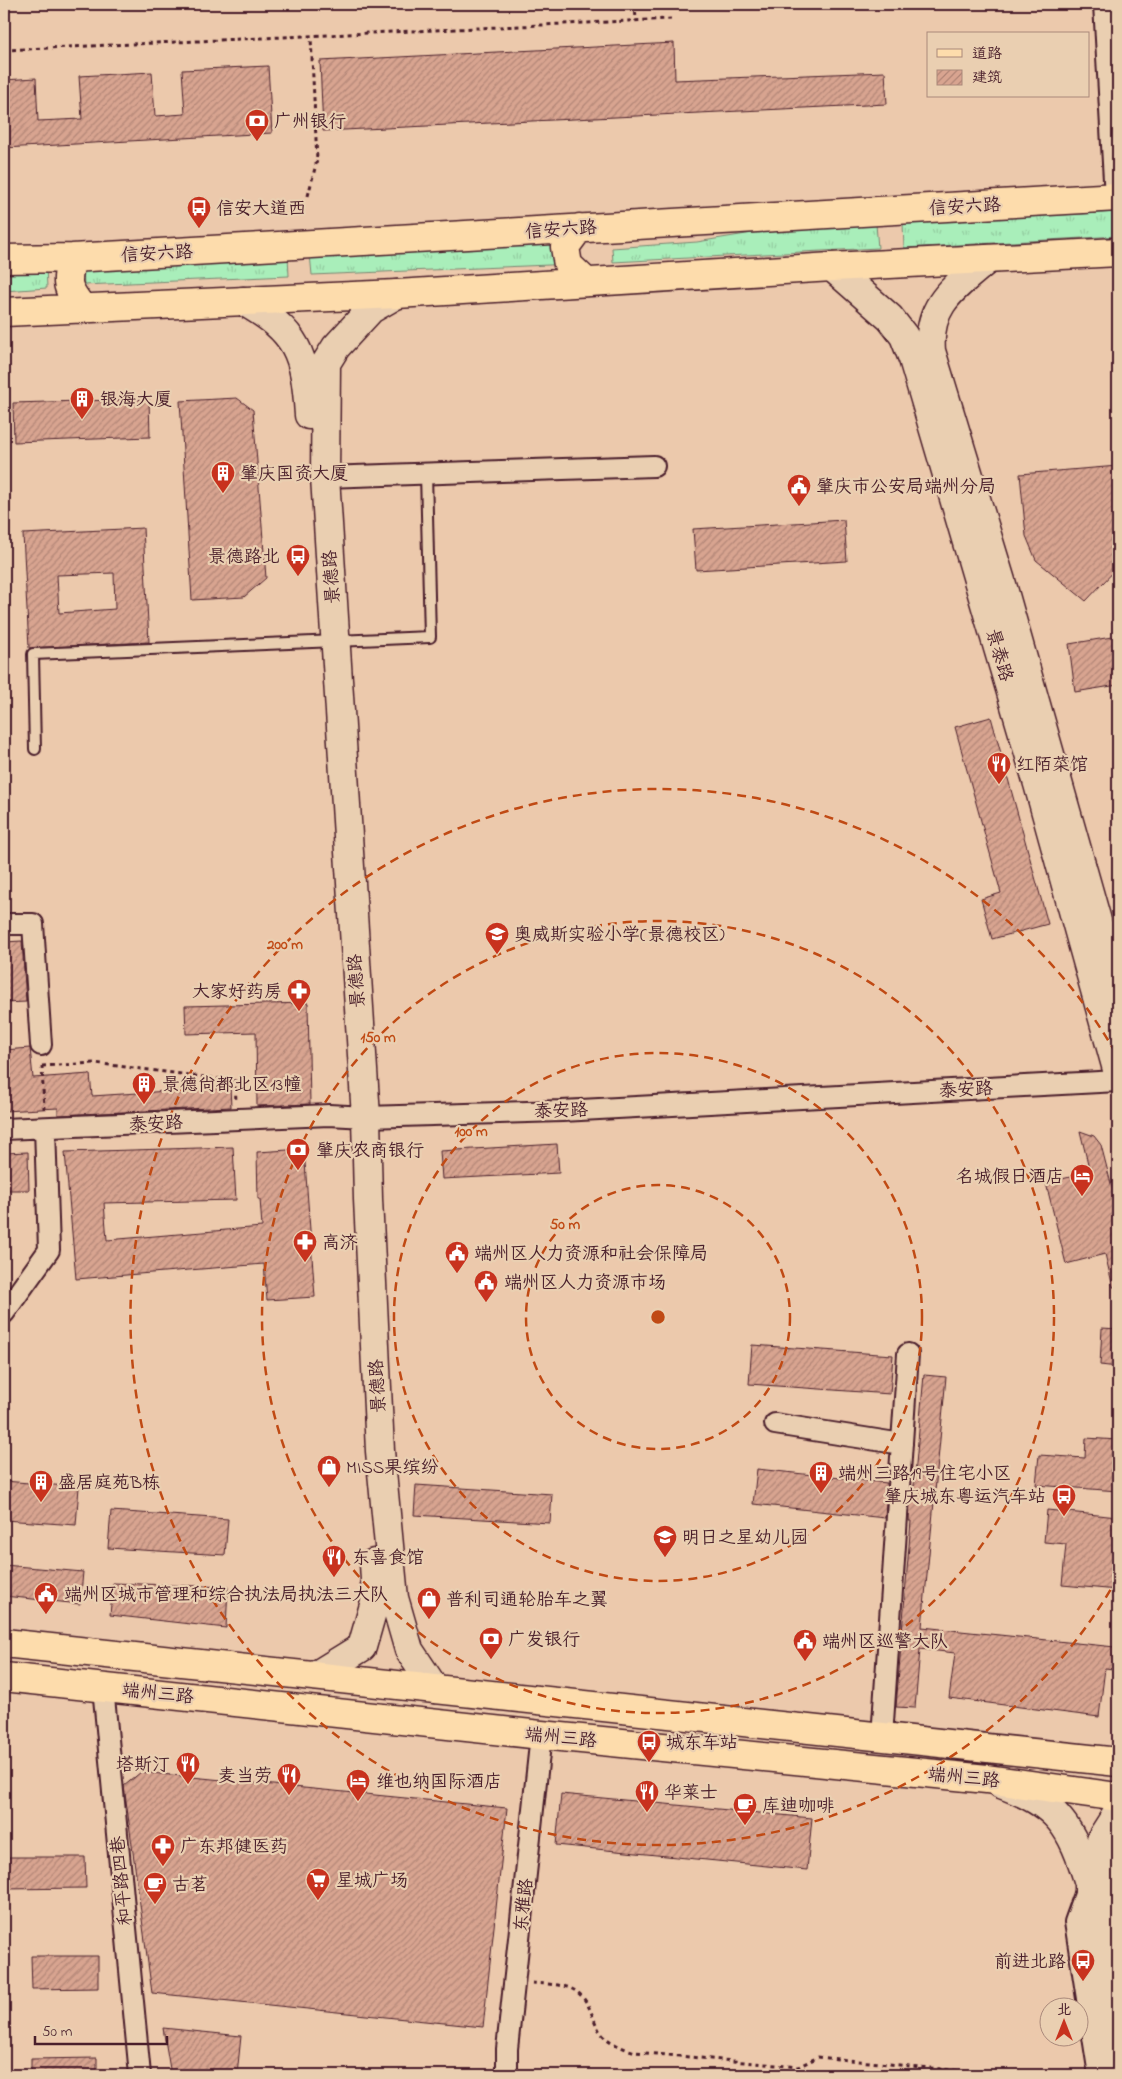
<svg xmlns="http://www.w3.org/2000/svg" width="1122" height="2079" font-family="'Indie Flower','LXGW WenKai TC',sans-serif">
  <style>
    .grass { fill: url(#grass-tufts); stroke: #7a8672 }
    .garden { fill: #a9eeba; stroke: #7a8672 }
    .building { fill: url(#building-hatch); stroke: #4a1f2b; fill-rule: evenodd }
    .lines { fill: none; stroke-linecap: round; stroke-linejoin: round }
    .lane-casing { stroke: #4a1f2b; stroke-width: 14 }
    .street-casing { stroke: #4a1f2b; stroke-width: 24 }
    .secondary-casing { stroke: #4a1f2b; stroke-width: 31 }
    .primary-casing { stroke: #4a1f2b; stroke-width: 31 }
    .path { stroke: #4a1f2b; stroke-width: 3; stroke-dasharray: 4 4; stroke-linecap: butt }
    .lane { stroke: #eacfb1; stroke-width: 10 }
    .street { stroke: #eacfb1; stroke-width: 20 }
    .secondary { stroke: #eacfb1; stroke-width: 28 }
    .primary { stroke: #fddcac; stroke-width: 28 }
    .ring { fill: none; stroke: #c04a14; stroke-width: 2.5; stroke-dasharray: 9 6 }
    .labels { text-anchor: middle; stroke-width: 4.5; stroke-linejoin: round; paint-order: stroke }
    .poi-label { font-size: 18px; fill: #4a1f2b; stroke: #eacfb1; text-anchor: start }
    .street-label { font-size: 18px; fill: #4a1f2b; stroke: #eacfb1 }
    .centre { fill: #c04a14; stroke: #eacfb1; stroke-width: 2.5 }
    .ring-label { font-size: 15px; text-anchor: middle; font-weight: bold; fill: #c04a14; stroke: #eacfb1; stroke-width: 4.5; stroke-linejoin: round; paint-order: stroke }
  </style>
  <defs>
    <pattern id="grass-tufts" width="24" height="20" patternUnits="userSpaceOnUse" patternTransform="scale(1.25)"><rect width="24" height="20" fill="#a9eeba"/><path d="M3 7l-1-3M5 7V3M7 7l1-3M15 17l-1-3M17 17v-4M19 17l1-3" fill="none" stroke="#93cca0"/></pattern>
    <pattern id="building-hatch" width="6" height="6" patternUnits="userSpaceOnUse" patternTransform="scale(1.25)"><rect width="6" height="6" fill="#d8a490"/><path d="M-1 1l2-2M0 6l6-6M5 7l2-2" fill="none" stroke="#b18576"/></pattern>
  </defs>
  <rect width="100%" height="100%" fill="#ecc9ac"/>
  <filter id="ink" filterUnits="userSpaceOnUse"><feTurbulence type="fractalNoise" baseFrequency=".02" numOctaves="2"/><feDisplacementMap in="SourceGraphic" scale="10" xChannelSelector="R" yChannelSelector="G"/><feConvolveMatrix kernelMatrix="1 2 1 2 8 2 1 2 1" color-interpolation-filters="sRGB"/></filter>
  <g filter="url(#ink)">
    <path class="grass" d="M1118 212V236L904 248 903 223Z
      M876 224 878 248 613 262 612 248 697 242 771 230Z
      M571 242 573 264 312 275 310 254Z
      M288 255 289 276 84 285 83 263Z
      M46 265 47 288 4 291V268Z"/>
    <path class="garden" d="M4 616 9 753H4Z"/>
    <path class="building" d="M674 43 675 80 885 72 887 104 323 131 320 61Z
      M268 66 272 133 4 148V80L36 78 38 121 82 119 79 76 152 72 155 116 185 114 182 70Z
      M237 398 253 410 266 578 244 597 192 600 180 401Z
      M149 399 150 437 14 442 13 403Z
      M1118 466V567L1086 601 1036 560 1026 536 1020 474Z
      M844 520 847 561 696 570 693 529Z
      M143 528 149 642 29 648 23 534ZM114 573 115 609 59 613 57 575Z
      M1118 636V685L1075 692 1069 644Z
      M991 717 1048 924 992 939 981 899 1001 893 955 727Z
      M22 941 26 1002 4 1003V942Z
      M308 1003 310 1104 257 1106 256 1032 186 1034 185 1006Z
      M30 1048 33 1078 90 1074 92 1096 230 1087 231 1107 58 1115V1108L4 1111V1050Z
      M1080 1131 1094 1136 1101 1145 1118 1211V1287H1113L1105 1254 1066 1264 1046 1183 1090 1172Z
      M557 1144 559 1173 442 1179 440 1151Z
      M233 1147 236 1200 104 1203 107 1240 262 1227 260 1199H258L257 1152 304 1149 315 1297 267 1300 264 1264 76 1279 65 1152Z
      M28 1152 29 1190H4V1153Z
      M1102 1328 1118 1329V1367L1100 1365Z
      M752 1345 893 1355 890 1394 749 1384Z
      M924 1375 946 1377 922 1627 1115 1647 1113 1669 1105 1668 1099 1717 949 1698 955 1653 920 1649 915 1708 896 1707 911 1521H909L911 1486H914Z
      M1086 1438 1118 1440V1491L1036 1485 1039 1455 1085 1458Z
      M757 1469 887 1483 885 1518 753 1504Z
      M4 1481 79 1487 76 1525 4 1520Z
      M416 1485 552 1494 550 1523 414 1515Z
      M1047 1510 1118 1517V1590L1062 1585 1066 1544 1044 1542Z
      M111 1511 228 1519 225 1555 108 1548Z
      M4 1565 83 1572 80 1604 4 1596Z
      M113 1583 228 1587 226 1628 110 1615Z
      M141 1772 507 1808 483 2027 152 1993 124 1786Z
      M561 1794 812 1818 807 1870 556 1845Z
      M4 1857H85L86 1888 4 1889Z
      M31 1956H98V1988L32 1989Z
      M163 2028 241 2036 237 2075H171Z
      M97 2058V2075H31V2059Z"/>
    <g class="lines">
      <defs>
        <path id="lane" d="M35 749 33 654 430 637 426 473"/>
        <path id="street" d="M1104 4 1115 198
          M325 477 654 466
          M4 924H33L41 1045
          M4 1129 329 1115 366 1117 562 1111 1118 1081
          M4 1313 49 1250 45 1128
          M775 1424 902 1444
          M103 1687 140 2075
          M882 1737 908 1354
          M1085 1894 1075 1922 1099 2075
          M507 2075V2049L541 1735"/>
        <path id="secondary" d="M988 259C956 287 927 303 931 351L1001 581 1118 995
          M832 267 890 318 904 336 913 359 1038 784 1118 1073
          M397 294 371 309 336 347 326 363 325 477 366 1117 368 1199 380 1451 394 1598 409 1650 435 1689
          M243 301C298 332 305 353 309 415
          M315 1676 362 1647 376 1598 374 1563
          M1001 1784C1059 1805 1071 1826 1089 1883
          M1117 1973C1111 1935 1104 1895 1118 1857
          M1114 2075 1089 1916V1883L1102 1837 1118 1812"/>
        <path id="primary" d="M579 228 565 247 568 265 586 282
          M72 258C65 285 66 287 83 309
          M4 259 72 258 1118 197
          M4 312 397 294 832 267 1118 252
          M4 1643 1118 1762
          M4 1677 541 1735 987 1779 1118 1797"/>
      </defs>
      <use href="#lane" class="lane-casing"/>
      <use href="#street" class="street-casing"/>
      <use href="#secondary" class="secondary-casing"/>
      <use href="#primary" class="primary-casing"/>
      <path class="path" d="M635 4 636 21
        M4 50 671 19
        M308 196 317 160 311 37
        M42 1066 95 1063 235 1081 236 1102
        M42 1066 44 1109
        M532 1983C543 1984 557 1984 567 1987 589 1994 590 2014 599 2030 606 2042 622 2048 635 2052L798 2067 818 2057 981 2073
        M797 2075 798 2067"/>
      <use href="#lane" class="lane"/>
      <use href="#street" class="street"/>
      <use href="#secondary" class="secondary"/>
      <use href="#primary" class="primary"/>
    </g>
  </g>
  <g class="ring">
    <circle cx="658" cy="1317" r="132"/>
    <circle cx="658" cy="1317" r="264"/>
    <circle cx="658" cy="1317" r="396"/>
    <path d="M1118 1577A528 528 0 1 1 1118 1057"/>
  </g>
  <defs>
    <symbol id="bank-pin" viewBox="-11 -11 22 30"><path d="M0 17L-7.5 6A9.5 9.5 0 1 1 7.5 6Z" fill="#c8321e" stroke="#eacfb1"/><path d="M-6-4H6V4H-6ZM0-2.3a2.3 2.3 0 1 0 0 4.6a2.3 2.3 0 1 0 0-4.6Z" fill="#fff"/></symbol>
    <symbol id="bus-pin" viewBox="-11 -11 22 30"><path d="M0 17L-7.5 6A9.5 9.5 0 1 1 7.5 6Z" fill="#c8321e" stroke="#eacfb1"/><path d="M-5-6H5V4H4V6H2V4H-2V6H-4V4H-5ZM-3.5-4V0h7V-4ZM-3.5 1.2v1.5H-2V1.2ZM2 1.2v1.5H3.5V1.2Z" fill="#fff"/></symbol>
    <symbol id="building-pin" viewBox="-11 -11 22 30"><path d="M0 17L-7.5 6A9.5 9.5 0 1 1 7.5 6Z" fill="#c8321e" stroke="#eacfb1"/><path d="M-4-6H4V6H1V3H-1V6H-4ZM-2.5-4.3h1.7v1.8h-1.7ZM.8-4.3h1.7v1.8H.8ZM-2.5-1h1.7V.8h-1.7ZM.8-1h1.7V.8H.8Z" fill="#fff"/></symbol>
    <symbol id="civic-pin" viewBox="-11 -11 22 30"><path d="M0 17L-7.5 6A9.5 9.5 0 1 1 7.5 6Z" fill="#c8321e" stroke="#eacfb1"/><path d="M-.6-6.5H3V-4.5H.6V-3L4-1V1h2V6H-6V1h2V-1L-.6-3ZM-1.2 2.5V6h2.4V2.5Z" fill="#fff"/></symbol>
    <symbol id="restaurant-pin" viewBox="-11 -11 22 30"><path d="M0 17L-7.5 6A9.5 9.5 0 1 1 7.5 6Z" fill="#c8321e" stroke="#eacfb1"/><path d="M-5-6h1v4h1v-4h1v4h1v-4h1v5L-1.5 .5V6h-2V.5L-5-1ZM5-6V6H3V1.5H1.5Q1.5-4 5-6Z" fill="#fff"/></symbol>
    <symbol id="school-pin" viewBox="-11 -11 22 30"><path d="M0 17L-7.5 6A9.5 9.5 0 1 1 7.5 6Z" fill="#c8321e" stroke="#eacfb1"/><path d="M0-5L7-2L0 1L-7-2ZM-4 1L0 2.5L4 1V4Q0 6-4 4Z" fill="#fff"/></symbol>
    <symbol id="pharmacy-pin" viewBox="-11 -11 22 30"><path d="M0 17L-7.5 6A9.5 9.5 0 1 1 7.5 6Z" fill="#c8321e" stroke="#eacfb1"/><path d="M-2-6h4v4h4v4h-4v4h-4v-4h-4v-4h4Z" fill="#fff"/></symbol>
    <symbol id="hotel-pin" viewBox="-11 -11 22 30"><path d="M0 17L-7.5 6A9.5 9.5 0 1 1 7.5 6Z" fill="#c8321e" stroke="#eacfb1"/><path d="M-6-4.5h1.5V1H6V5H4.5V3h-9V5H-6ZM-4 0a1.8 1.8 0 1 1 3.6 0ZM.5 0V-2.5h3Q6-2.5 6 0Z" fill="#fff"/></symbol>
    <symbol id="shop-pin" viewBox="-11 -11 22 30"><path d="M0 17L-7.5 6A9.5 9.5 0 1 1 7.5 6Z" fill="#c8321e" stroke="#eacfb1"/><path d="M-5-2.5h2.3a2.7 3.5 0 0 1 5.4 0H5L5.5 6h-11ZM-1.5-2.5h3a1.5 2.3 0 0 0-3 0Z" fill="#fff"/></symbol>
    <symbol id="cafe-pin" viewBox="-11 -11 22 30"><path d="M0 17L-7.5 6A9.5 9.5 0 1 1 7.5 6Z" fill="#c8321e" stroke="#eacfb1"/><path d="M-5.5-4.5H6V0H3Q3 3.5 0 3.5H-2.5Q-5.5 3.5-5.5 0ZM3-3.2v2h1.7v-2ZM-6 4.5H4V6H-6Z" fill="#fff"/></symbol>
    <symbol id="supermarket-pin" viewBox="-11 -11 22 30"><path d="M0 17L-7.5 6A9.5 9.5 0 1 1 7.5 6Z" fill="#c8321e" stroke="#eacfb1"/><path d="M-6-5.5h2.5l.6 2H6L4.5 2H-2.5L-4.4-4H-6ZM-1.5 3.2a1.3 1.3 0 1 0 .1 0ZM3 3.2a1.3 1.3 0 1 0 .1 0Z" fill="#fff"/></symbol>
  </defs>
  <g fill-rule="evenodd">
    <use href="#bank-pin" x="243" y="107" width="28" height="38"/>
    <use href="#bus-pin" x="185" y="194" width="28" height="38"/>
    <use href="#building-pin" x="68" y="385" width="28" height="38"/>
    <use href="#building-pin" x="209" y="459" width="28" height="38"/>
    <use href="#civic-pin" x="785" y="472" width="28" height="38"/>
    <use href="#bus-pin" x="284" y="542" width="28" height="38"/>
    <use href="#restaurant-pin" x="985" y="750" width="28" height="38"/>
    <use href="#school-pin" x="483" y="920" width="28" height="38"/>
    <use href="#pharmacy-pin" x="285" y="977" width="28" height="38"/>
    <use href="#building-pin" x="130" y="1070" width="28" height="38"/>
    <use href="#bank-pin" x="284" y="1136" width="28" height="38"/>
    <use href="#hotel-pin" x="1068" y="1162" width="28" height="38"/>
    <use href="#pharmacy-pin" x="291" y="1228" width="28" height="38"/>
    <use href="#civic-pin" x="443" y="1239" width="28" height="38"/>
    <use href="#civic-pin" x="472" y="1268" width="28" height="38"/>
    <use href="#shop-pin" x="315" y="1453" width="28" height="38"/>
    <use href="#building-pin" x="807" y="1459" width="28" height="38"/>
    <use href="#building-pin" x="27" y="1468" width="28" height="38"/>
    <use href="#bus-pin" x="1050" y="1482" width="28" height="38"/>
    <use href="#school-pin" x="651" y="1523" width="28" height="38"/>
    <use href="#restaurant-pin" x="320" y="1543" width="28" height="38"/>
    <use href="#civic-pin" x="32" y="1580" width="28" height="38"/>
    <use href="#shop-pin" x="415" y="1585" width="28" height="38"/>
    <use href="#bank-pin" x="477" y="1625" width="28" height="38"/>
    <use href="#civic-pin" x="791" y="1627" width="28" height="38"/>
    <use href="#bus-pin" x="635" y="1728" width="28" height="38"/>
    <use href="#restaurant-pin" x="174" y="1750" width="28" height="38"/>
    <use href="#restaurant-pin" x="275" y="1761" width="28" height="38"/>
    <use href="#hotel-pin" x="344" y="1767" width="28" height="38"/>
    <use href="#restaurant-pin" x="633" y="1778" width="28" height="38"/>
    <use href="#cafe-pin" x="731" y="1791" width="28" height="38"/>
    <use href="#pharmacy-pin" x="149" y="1832" width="28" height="38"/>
    <use href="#supermarket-pin" x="304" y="1866" width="28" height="38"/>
    <use href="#cafe-pin" x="141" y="1870" width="28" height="38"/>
    <use href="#bus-pin" x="1069" y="1947" width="28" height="38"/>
  </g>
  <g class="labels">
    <g class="poi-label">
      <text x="274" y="127">广州银行</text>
      <text x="216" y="214">信安大道西</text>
      <text x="100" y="405">银海大厦</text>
      <text x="240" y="479">肇庆国资大厦</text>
      <text x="816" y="492">肇庆市公安局端州分局</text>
      <text x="280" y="562" text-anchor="end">景德路北</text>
      <text x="1016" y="770">红陌菜馆</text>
      <text x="514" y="940">奥威斯实验小学(景德校区)</text>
      <text x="282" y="997" text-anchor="end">大家好药房</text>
      <text x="162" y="1090">景德尚都北区13幢</text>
      <text x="316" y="1156">肇庆农商银行</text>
      <text x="1064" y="1182" text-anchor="end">名城假日酒店</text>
      <text x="322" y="1248">高济</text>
      <text x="474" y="1259">端州区人力资源和社会保障局</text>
      <text x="504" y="1288">端州区人力资源市场</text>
      <text x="346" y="1473">MISS果缤纷</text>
      <text x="838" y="1479">端州三路19号住宅小区</text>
      <text x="58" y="1488">盛居庭苑B栋</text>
      <text x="1046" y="1502" text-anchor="end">肇庆城东粤运汽车站</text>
      <text x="682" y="1543">明日之星幼儿园</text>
      <text x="352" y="1563">东喜食馆</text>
      <text x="64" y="1600">端州区城市管理和综合执法局执法三大队</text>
      <text x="446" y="1605">普利司通轮胎车之翼</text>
      <text x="508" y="1645">广发银行</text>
      <text x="822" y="1647">端州区巡警大队</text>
      <text x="666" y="1748">城东车站</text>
      <text x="170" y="1770" text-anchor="end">塔斯汀</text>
      <text x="272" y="1781" text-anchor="end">麦当劳</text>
      <text x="376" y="1787">维也纳国际酒店</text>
      <text x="664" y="1798">华莱士</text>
      <text x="762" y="1811">库迪咖啡</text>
      <text x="180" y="1852">广东邦健医药</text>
      <text x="336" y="1886">星城广场</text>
      <text x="172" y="1890">古茗</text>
      <text x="1066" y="1967" text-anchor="end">前进北路</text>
    </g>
    <g class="street-label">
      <text transform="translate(965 206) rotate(-3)" y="6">信安六路</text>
      <text transform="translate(561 229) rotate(-4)" y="6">信安六路</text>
      <text transform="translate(157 253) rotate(-3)" y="6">信安六路</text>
      <text transform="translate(331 577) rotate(-94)" y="6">景德路</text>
      <text transform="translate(1000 655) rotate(74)" y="6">景泰路</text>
      <text transform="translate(356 981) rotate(-94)" y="6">景德路</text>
      <text transform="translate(966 1089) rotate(-3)" y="6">泰安路</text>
      <text transform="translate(561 1110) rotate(-2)" y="6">泰安路</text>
      <text transform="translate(156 1123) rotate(-3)" y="6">泰安路</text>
      <text transform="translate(377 1386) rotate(-93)" y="6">景德路</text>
      <text transform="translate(158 1693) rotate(6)" y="6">端州三路</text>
      <text transform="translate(561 1737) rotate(6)" y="6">端州三路</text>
      <text transform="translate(964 1777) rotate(6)" y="6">端州三路</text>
      <text transform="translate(121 1881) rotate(-95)" y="6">和平路四巷</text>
      <text transform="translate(523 1905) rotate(-84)" y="6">东雅路</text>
    </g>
  </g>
  <circle cx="658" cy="1317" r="8" class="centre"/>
  <g class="ring-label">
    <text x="285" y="949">200 m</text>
    <text x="378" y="1042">150 m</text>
    <text x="471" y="1136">100 m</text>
    <text x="565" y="1229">50 m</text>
  </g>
  <rect width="1122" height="2079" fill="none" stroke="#eacfb1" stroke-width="20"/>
  <rect x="10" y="10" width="1102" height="2059" fill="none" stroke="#4a1f2b" stroke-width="2" filter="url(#ink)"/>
  <rect x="927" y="32" width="162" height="65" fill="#eacfb1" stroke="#aa897b"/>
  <rect x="937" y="49" width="25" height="8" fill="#fddcac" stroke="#aa897b"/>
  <text x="972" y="58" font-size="15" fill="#4a1f2b">道路</text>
  <rect x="937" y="70" width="25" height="15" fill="url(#building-hatch)" stroke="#aa897b"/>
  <text x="972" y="82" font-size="15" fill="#4a1f2b">建筑</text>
  <g transform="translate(1064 2022)"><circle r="24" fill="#eacfb1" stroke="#aa897b"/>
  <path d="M0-4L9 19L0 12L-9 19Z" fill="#c8321e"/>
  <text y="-8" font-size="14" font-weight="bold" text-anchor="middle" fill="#4a1f2b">北</text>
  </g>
  <path d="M35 2036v8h132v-8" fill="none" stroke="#4a1f2b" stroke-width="2.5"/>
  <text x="42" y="2036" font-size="15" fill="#4a1f2b" stroke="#eacfb1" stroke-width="4" paint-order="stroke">50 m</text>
</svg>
